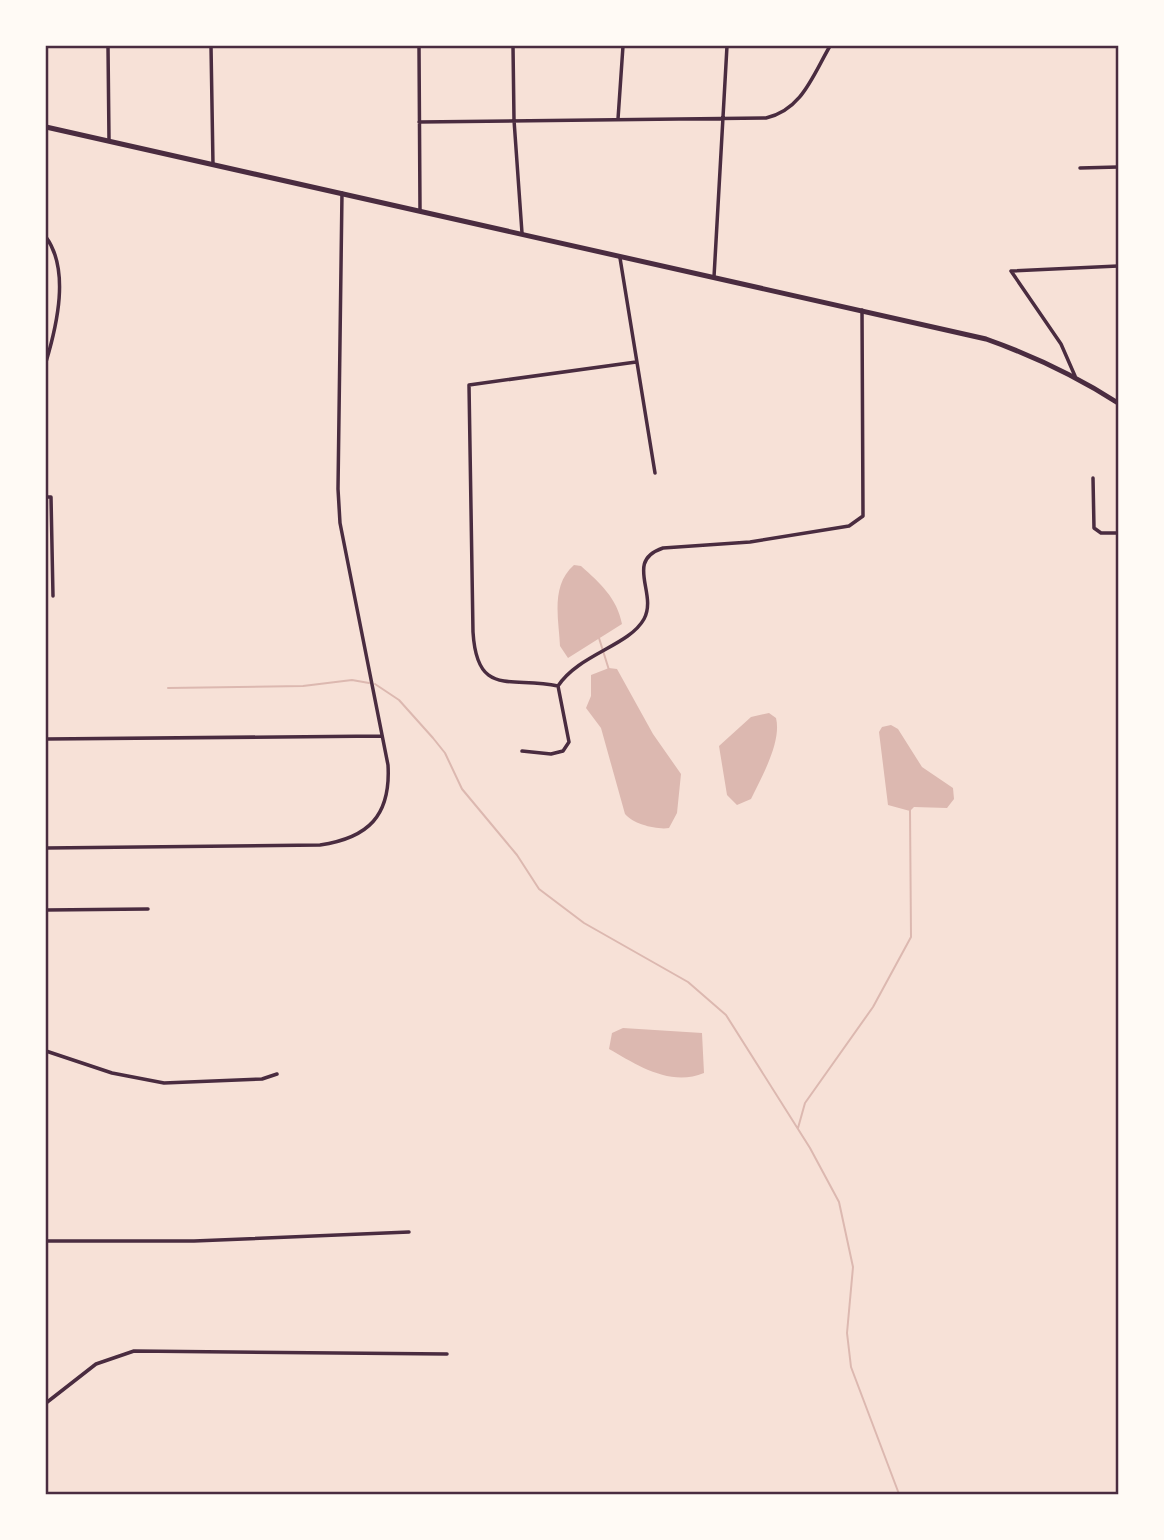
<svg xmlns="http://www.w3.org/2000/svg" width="1164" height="1540" font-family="'Exo 2',sans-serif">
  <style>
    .water { fill: #dcb8b0 }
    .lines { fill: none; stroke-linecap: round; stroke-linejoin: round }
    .stream { stroke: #dcb8b0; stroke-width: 2 }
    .minor { stroke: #4a2c40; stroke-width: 3.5 }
    .secondary { stroke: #4a2c40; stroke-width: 5 }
    .neatline { fill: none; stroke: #4a2c40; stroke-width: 2.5 }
  </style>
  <rect width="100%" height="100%" fill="#f7e1d7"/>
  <path class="water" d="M574 565 581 566C600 583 617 598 622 624L568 658 560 646C559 620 550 586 574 565Z
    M609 668 617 669 653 734 681 774 677 813 669 828C657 830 633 824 625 814L601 728 586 708 591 696V675Z
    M769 713 776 718C782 742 761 778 751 799L737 805 727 795 719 746 751 717Z
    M891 725 898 729 922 767 953 788 954 799 947 808 914 807 910 811 888 805 879 732 882 727Z
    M623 1028 702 1033 704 1073C670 1087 637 1065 609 1049L612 1033Z"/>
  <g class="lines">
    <path class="stream" d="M599 638 609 670
      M375 684 399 700 433 738 445 753 462 789 517 855 539 889 584 923 688 982 726 1015 810 1148 839 1202 853 1267 847 1333 851 1367 899 1494
      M168 688 303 686 352 680 369 683
      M798 1128 805 1103 873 1007 911 937 910 810"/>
    <path class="minor" d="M108 46 109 140
      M211 46 213 165
      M419 46 420 210
      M513 46 514 120 522 233
      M618 119 623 46
      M419 122 766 118C802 110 813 75 830 46
      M1080 168 1118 167
      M46 237C70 270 57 325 46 362
      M620 258 655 473
      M714 277 727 46
      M1075 376 1061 344 1011 271 1118 266
      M1093 478 1094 528 1101 533H1118
      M46 497H51L53 596
      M558 686C579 654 629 646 644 619 658 593 624 561 663 548L750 542 849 526 863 516 862 310
      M558 686C510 676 477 698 473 632L469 385 636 362
      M46 739 382 736
      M522 751 551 754 563 751 569 742 558 686
      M46 848 320 845C368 838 391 816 388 765L340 523 338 489 342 193
      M46 910 148 909
      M46 1051 112 1073 164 1083 262 1079 277 1074
      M46 1241H194L409 1232
      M46 1403 96 1364 134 1351 447 1354"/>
    <path class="secondary" d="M46 127 986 339C1034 356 1076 376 1118 403"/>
  </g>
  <rect width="1164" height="1540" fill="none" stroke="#fffaf5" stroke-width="94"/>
  <rect x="47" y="47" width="1070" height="1446" class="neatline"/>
</svg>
